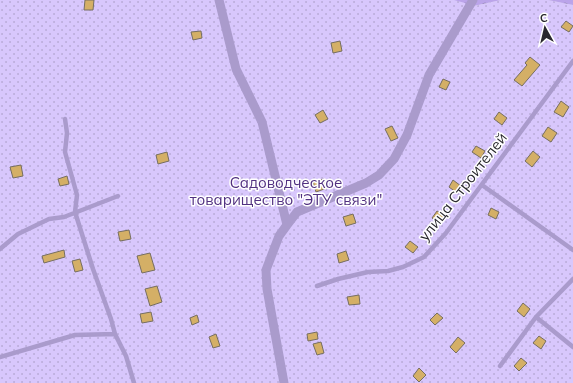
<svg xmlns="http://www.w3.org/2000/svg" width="573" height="383" font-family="Mulish,sans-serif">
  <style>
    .green { fill: url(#green-dots) }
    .forest { fill: url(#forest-crowns) }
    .building { fill: #d4af66; stroke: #766e60 }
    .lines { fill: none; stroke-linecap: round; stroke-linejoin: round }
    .lane { stroke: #aa9bcc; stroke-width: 4.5 }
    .street { stroke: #aa9bcc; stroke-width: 9 }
    .labels { text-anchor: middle; stroke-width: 3; stroke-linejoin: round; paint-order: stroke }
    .park-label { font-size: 15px; fill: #513081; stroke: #fff }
    .street-label { font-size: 15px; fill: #29282e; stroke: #fff }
  </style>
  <defs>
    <pattern id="green-dots" width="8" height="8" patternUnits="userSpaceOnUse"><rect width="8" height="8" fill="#d8c7fc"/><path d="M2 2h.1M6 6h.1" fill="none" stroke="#b9abd8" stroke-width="1.8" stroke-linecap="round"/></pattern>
    <pattern id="forest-crowns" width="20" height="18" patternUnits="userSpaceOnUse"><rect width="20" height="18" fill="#bba4ea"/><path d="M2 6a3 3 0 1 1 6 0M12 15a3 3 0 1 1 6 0" fill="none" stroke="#9886be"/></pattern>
  </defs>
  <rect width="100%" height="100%" fill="#e6e1f2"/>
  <path class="green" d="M0 0H472L470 7 501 0H548L573 5V383H0Z"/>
  <path class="forest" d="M454 0H501L469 7 465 3Z
    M548 0H573V5Z"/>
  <path class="building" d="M85 0H94L93 10H84Z
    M566 21 573 26 569 32 561 27Z
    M201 31 202 38 193 40 191 32Z
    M340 41 342 51 333 53 331 43Z
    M530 57 540 65 522 86 514 80 527 65 525 63Z
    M443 79 450 82 446 90 439 87Z
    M561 101 569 107 563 117 554 112Z
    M323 110 328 119 320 123 315 115Z
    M499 112 507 118 502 125 494 119Z
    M392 126 398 138 391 141 385 129Z
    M548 127 557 133 551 142 542 136Z
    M476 146 485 151 481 158 472 152Z
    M533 151 540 157 532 167 525 161Z
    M167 152 169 161 158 164 156 155Z
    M21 165 23 176 13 178 10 167Z
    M67 176 69 184 60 186 58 179Z
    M324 179 327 188 316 192 313 182Z
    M453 180 461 186 457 193 449 187Z
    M491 208 499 212 496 219 488 215Z
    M437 211 446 216 441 224 432 218Z
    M353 214 356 223 346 226 343 217Z
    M129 230 131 239 120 241 118 232Z
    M410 241 418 247 413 253 405 247Z
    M64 250 65 257 44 263 42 256Z
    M346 251 349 260 339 263 337 254Z
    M150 253 155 270 142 273 137 256Z
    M80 259 83 270 75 272 72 261Z
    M157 286 162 302 150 306 145 289Z
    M359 295 360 304 349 305 347 297Z
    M523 303 530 309 524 317 517 311Z
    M151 312 153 321 142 323 140 314Z
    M437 313 443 318 435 325 430 320Z
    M197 315 199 322 192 325 190 318Z
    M317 332 318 339 308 341 307 334Z
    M216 334 220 346 213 348 209 337Z
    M539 336 546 341 541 349 533 343Z
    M458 337 465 343 456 353 450 347Z
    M321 342 324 353 317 355 313 344Z
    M521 358 527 363 519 371 514 366Z
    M419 368 426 375 419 382 413 376Z"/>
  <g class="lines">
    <path class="lane" d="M65 119 67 133 65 152 77 195 75 212 93 269 111 319 115 334 126 356 134 383
      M482 185 573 250
      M0 249 18 234 49 219 64 217 118 196
      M317 286 338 279 368 272 388 271 403 267 424 257 446 233 573 61
      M536 317 573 347
      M0 357 75 335 115 334
      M500 366 536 317 573 279"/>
    <path class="street" d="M219 0 236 69 262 122 287 225 279 236 266 270 267 289 284 383
      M287 225 297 212 366 183 379 175 394 159 407 135 429 75 473 0"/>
  </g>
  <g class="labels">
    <g class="park-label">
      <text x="286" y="188">Садоводческое<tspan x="286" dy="17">товарищество "ЭТУ связи"</tspan></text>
    </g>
    <g class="street-label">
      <text transform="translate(463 187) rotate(-52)" y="5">улица Строителей</text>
    </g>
  </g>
  <g transform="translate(545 28) rotate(352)" stroke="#ffffff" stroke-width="3" paint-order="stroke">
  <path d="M0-3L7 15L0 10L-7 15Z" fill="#29282e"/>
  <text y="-6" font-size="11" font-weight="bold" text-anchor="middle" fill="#29282e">С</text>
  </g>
</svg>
